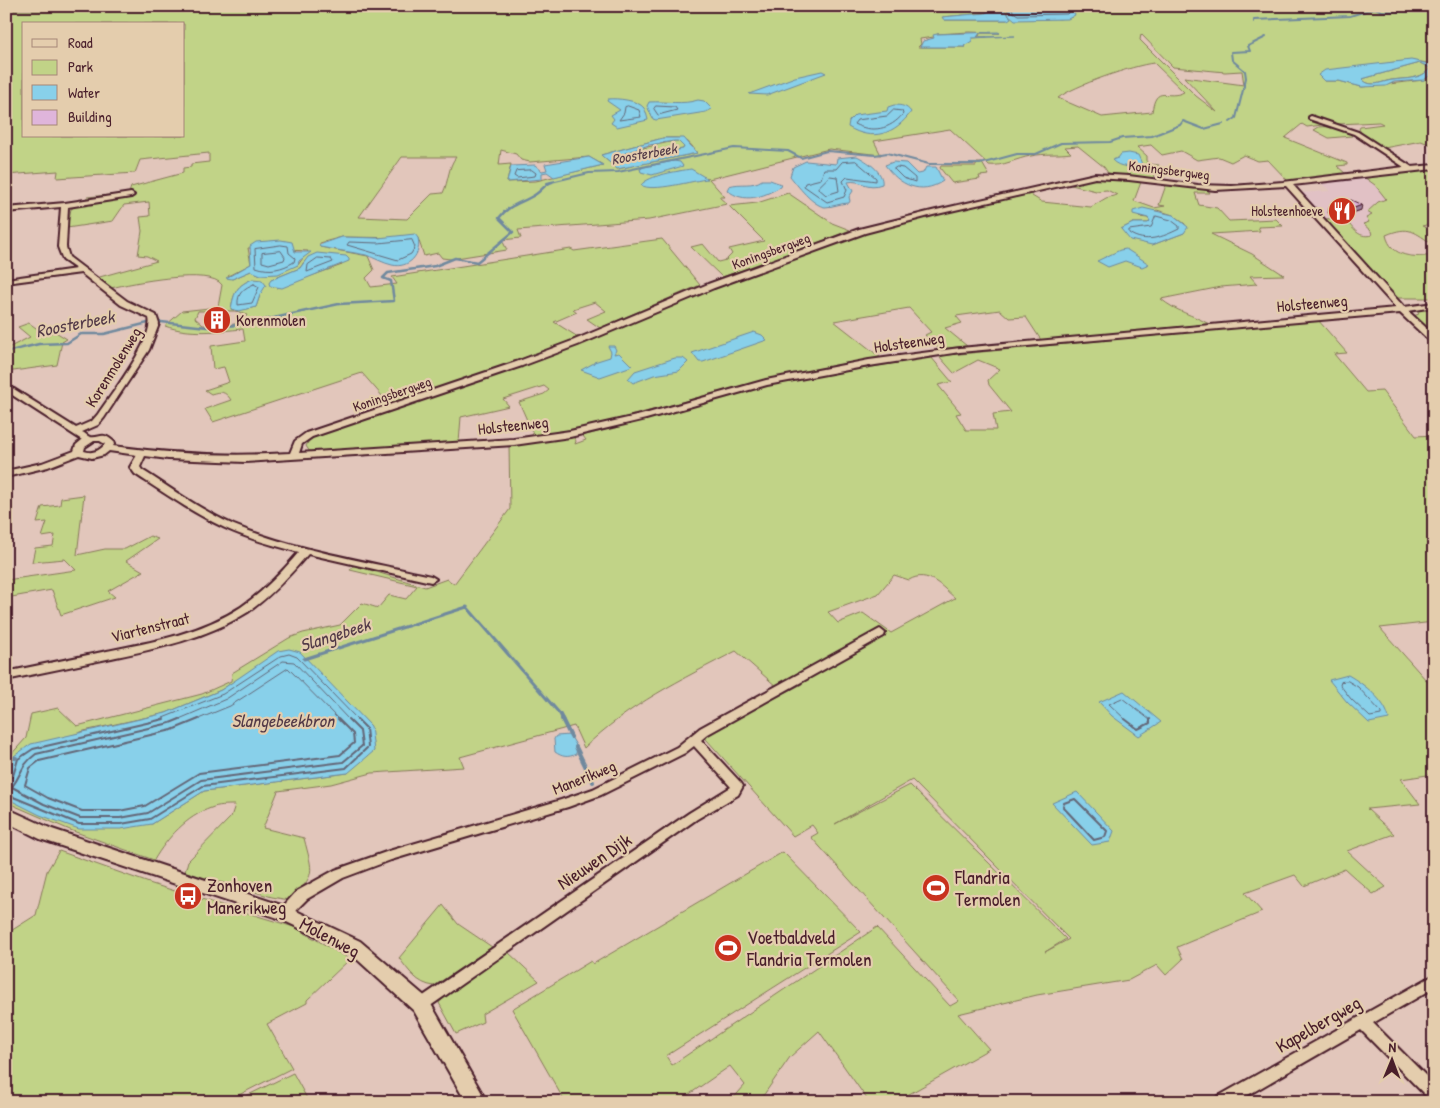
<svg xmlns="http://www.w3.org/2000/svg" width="1440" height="1108" font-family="'Patrick Hand',sans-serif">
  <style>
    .built { fill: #e1c1c5 }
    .green { fill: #c1d387; stroke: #867959; fill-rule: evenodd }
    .water { fill: #88d0ea; stroke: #6f899e; fill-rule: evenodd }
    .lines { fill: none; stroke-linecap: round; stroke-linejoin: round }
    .shore-far1 { stroke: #636677; stroke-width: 1 }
    .shore { stroke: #636677; stroke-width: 2 }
    .stream-far3 { stroke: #6f899e; stroke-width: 2 }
    .stream-far2 { stroke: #6f899e; stroke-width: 2.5 }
    .stream-far1 { stroke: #6f899e; stroke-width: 3 }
    .stream { stroke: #6f899e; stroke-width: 4 }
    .street-casing { stroke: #4a1f2b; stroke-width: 4 }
    .secondary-casing { stroke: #4a1f2b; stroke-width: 4 }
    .street { fill: #e4cdad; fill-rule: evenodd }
    .secondary { fill: #e4cdad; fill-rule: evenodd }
    .wall { fill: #c09cbc; stroke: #4a1f2b }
    .shaded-wall { fill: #9c7f99; stroke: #4a1f2b }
    .building { fill: #dfb5db; stroke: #4a1f2b }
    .labels { text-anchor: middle; stroke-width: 4.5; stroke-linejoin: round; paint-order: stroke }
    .far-street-label { font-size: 14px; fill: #4a1f2b; stroke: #e4cdad }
    .far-poi-label { font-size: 14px; fill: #4a1f2b; stroke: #e4cdad; text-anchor: end }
    .far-water-label { font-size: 15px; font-style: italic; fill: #533a48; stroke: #e4cdad }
    .street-label { font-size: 16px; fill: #4a1f2b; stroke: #e4cdad }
    .poi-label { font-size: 16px; fill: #4a1f2b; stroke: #e4cdad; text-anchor: start }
    .water-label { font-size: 18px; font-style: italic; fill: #533a48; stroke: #e4cdad }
    .near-street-label { font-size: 19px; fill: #4a1f2b; stroke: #e4cdad }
    .near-poi-label { font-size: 19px; fill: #4a1f2b; stroke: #e4cdad; text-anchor: start }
  </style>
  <rect width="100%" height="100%" fill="#e2c6bb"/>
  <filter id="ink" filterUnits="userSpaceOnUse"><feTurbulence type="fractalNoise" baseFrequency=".02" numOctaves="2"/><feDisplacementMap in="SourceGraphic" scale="10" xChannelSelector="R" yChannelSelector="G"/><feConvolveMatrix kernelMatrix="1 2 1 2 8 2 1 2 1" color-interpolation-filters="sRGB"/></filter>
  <g filter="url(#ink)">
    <path class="built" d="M1361 175 1375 185 1387 199 1378 202 1368 212 1372 215 1370 223H1364V226L1371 231 1372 235 1367 237 1356 232 1350 228 1344 218 1324 219 1300 193 1330 191 1319 181Z"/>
    <path class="green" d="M119 6H1009L1007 7 1059 19 1072 17 1073 11 1056 6 1077 12 1106 6H1434V65C1398 53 1359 72 1324 81H1339L1362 87 1424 80 1434 72V146L1421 141 1384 148 1362 134 1359 129 1360 127 1383 124 1379 122 1338 124 1314 118 1329 124 1307 127 1302 124 1285 138 1347 163V165L1337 166 1346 174 1288 181 1268 160 1258 161 1244 155 1231 162 1219 157 1197 160 1181 151 1162 155 1151 145 1137 147 1147 156V164L1159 165 1153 180 1108 173 1104 167 1078 146 1065 147 1071 153C1058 155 1045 153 1031 156 1017 158 1003 167 989 165L950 129 874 141 881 155 829 149 709 179 725 197H719L727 204 649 220 518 230 521 238 502 240 507 250 450 259 442 258 438 253 424 256 418 238 342 237 320 243V247L368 256 374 270 366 278 371 287 397 284 392 277 571 249 574 251 662 239 700 285 600 328 587 319 606 311 595 302 573 309 577 312 554 322 578 337 555 347 390 405 362 373 213 422 205 409 231 400C225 391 221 391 211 394L205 390 229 382 224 367 213 369 211 346 245 341 243 329C219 331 189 335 165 326L182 311 218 307 222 285C211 267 131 283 111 288L96 278 157 261 147 256 138 255 142 231 140 217 150 216 149 202 124 205 113 221 67 228 71 209 85 201 87 197 129 193 131 187 183 173V168L191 167V164L209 162V153L140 160 135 173 57 178 58 171 6 175V10H119ZM997 8 1008 20H944L943 17 985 13ZM24 24H184V136H24ZM969 32 1000 33H979L980 35 976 37H987L970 38 964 46 965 47H918L921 44 920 39 934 37 937 34ZM1141 34 1173 67 1225 72 1242 71 1244 85 1184 77 1217 112 1196 96 1140 40ZM1154 63 1184 92C1167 101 1156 83 1152 112L1102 117 1058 98C1073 86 1134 65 1154 63ZM663 138C682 138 686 136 697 153L617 169 601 155ZM501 150 516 154 521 160 530 162 589 157 603 165 536 181 507 182 511 164 499 165ZM402 157H456C448 167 449 180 443 193L432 194 407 219 359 217ZM680 171 708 178 644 182ZM248 248 308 251 298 265 261 275 251 271 232 279 228 276 251 264ZM304 262 342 265 277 288 271 280 300 268ZM253 279 260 295 256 307 236 311 231 309C234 292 237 285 253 279ZM198 311H236L247 315 241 323 221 326 203 325 195 318Z
      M1420 63 1430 68C1422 80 1405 78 1392 80 1382 81 1371 89 1362 79Z
      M1319 127C1329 126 1347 127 1352 136L1329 138 1314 130Z
      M674 141H678L684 147 683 149 672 151V153C659 155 634 161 625 152Z
      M977 163H982L989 175 979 176 980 179 952 183 940 168 941 166H976Z
      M1434 169V223L1422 226 1434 231V245C1414 232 1410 225 1386 235 1391 258 1415 258 1434 255V298H1397L1324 219 1344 218C1352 226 1357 239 1372 235L1371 231 1363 224 1369 222 1366 218 1372 215 1367 212 1378 202 1386 199 1375 185 1361 175Z
      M1099 177 1141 182 1134 201 1154 208 1165 206 1159 205 1166 185 1208 190 1210 193H1195L1199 205 1217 208 1229 221 1276 219 1283 226 1258 227 1260 231 1211 234 1252 254 1284 275 1250 276 1257 284 1221 287 1161 299C1175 311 1193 315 1209 324L1041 340 1026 317 1009 318 1000 310 956 316 962 323 945 328 967 346 939 349 925 335 931 332 909 308 834 321 880 357C826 367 772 377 719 392 658 408 597 427 534 436L519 402 544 394 549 390 544 386 503 399 509 406 461 417 459 443 318 453 310 452 306 446 310 439 322 434 551 356 708 289 864 232 1030 192 1032 196 1042 202 1091 207 1106 198 1117 195 1107 190 1096 191 1067 184ZM1157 210 1173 215 1185 224 1184 233 1152 245 1121 229 1133 223H1148L1150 221 1148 218 1139 217Z
      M788 193 832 223 850 230 782 257 722 277 691 247 703 244 718 262 726 260 732 254 729 249 764 241 729 206 757 203Z
      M1434 306V335L1413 316 1419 314 1416 310Z
      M1318 320 1347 353 1334 354 1366 392 1382 391 1416 436 1434 435V622L1380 628 1434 689V774L1401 779 1420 804 1367 809 1394 834 1347 851 1386 887 1373 894 1345 869 1304 886 1295 875 1245 893 1262 912 1177 947 1183 959 1166 975 1157 965 1129 980 1037 995 958 1014 989 1049 895 1102H869L819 1031 790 1057 763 1096 766 1102H730L745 1085 730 1066 678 1102H565L512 1009 591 961 593 964 783 852 861 932 666 1056 672 1065 877 927 950 1006 959 1001 811 837 818 833 812 825 793 836 706 739V734L802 684 795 678 777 687 736 651C682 679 628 705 584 748L574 726 460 757 464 767 372 773 331 784 278 791 263 828 304 838C313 874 317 874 289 900L272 897 185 872 188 861 231 817 235 805C227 805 218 805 211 808 187 816 167 838 154 860L70 830 6 802V798L152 824 204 791 348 773 272 657 221 690 166 713 84 731 14 756 6 781 8 758 26 738 31 714 58 708 77 726 202 694 231 681 232 673 289 638 303 633 340 625 362 603 378 608 389 595 406 599 417 586 350 570 354 565 425 587 447 579 454 584 510 509 509 445 573 436 576 441 575 444 586 440 583 436 766 385 931 357 952 382 938 385 961 413 956 414 966 430H996L993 414 1011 412 989 385 988 380 1000 369 978 360 954 373 939 356ZM894 575 909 580C928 569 942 587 955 598L891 633 863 613 838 623 828 612 878 594ZM912 780 1069 939 1045 952 1066 939 910 785 835 824Z
      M29 323 46 335 54 331 67 339 62 342 57 365 6 372V349L30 337 18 327Z
      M84 495 77 555 105 549H125L150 536 158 539 126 561 143 571 108 591 115 597 61 615 52 590 6 598V580L76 570 65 559 32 562 35 548 53 546 55 535 42 537 47 522 37 523 42 507 60 505 61 498Z
      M59 851 152 884 294 927 350 959 307 1000V1003L267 1024 292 1068 225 1102H6V934L36 915 47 871Z
      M443 905 458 924 492 947 434 986C417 984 409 971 399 958Z
      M508 952 539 981 482 1014 483 1022 456 1034 439 1003 446 994Z
      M293 1073 309 1102H234Z"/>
    <path class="water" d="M1056 6 1060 7 1058 6 1106 7 1096 10 1073 11 1075 15 1068 19 1015 20 1009 15 1007 7Z
      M1003 8 1011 18 1008 20H944L942 17 985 13 994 9Z
      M998 32 1000 33H980L977 37 1015 36 972 38V41L964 46 965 47H920L923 41 934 38 933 35 937 34Z
      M1411 60 1434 65V72L1424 80 1394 82 1386 86 1362 87 1339 81H1324L1318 75 1325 70ZM1420 63 1430 68C1422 80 1405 78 1393 80 1382 81 1371 89 1362 79Z
      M822 71 826 73 767 95 749 94 795 77Z
      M608 99C617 98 638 100 644 108 646 111 647 116 648 120L617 127 611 123 614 119 611 115 620 110 607 101Z
      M698 100 704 101 712 109 706 112 656 120 653 119 647 106 649 102C666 101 683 105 698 100Z
      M894 105C901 105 907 106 911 112 895 134 873 142 848 127L849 121 855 115 887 111 888 107Z
      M663 138H684L697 153 617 169 601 155ZM674 141H678L684 147 683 149 672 151 671 153C659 155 635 161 625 153L649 145Z
      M1129 153 1138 155 1142 164C1133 168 1119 168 1112 160L1118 158 1121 154Z
      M857 156C867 161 884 172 882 184 867 190 860 179 848 182L853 191 849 197 850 201 849 203C841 203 833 207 825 207 813 206 797 185 790 176L793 167 806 161 836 164 837 158Z
      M589 157 603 165 554 177 547 172 542 173V179L507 182 511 166 535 165 542 171 547 170 545 164Z
      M674 161 680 162 683 166 652 175 641 172 640 169 644 167Z
      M893 162 906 163 917 174 923 173 926 167H936L943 181C921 196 899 185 885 165Z
      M691 169 708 179C694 180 652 193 641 185 649 175 679 171 691 169Z
      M762 180H770L781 184 780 187C763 197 744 204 727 190L729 186C741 182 752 187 762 180Z
      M1143 208 1173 215 1188 227 1184 233 1152 245 1130 240 1121 229 1133 223H1148L1150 221 1148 218 1133 214V211Z
      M415 234 418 238C422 254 409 269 392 265 383 263 375 258 366 255 351 252 336 250 320 247L319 245 342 237 378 238Z
      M281 240 292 242 295 252H311L299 261 298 265 278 274 261 275 251 271 232 279 226 278 251 264 250 246 256 242Z
      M1126 249 1149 264 1142 267 1125 261 1108 267 1097 261 1120 250Z
      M317 253 346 256 349 259V261L282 288 270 286 269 283 271 280 300 268 308 257Z
      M253 279 262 280 266 285 260 295 256 307 239 311 231 309C234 292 237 285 253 279Z
      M754 332 762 335 767 340 703 362H699L692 353Z
      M608 346H614L616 350 614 354 619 353 632 366 600 377 581 370 594 363V362L610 357 611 352Z
      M675 358H683L688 362 679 371 654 375 633 383 628 379 635 371Z
      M289 649 300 652 371 726 374 751 348 773 204 791 152 824 121 829H79L40 815 6 798V781L14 756 31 744 166 713 221 690 278 651Z
      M1348 675C1364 684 1386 701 1389 719L1369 723 1347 702 1329 680Z
      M1124 691 1161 722 1139 736 1112 716 1099 702Z
      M570 735 577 747 576 754C568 758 562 757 555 752L554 739 556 736Z
      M1077 792 1114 831 1110 842 1092 845 1052 803Z"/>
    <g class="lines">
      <path class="shore-far1" d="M1012 6 1013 12 1018 15 1067 14 1074 6
        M628 106 639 110 641 117 619 120 624 113 625 107Z
        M656 106 675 107 677 110 658 115 654 109Z
        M894 110 902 111 903 114C890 130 872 133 854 124L857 120 887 116Z
        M856 161 876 178V181L847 177 843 181 847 190 844 197 827 202 804 186 805 183 821 179 824 169H836L842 162Z
        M897 167 903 168 915 178V182L903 178 894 169Z
        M532 170 536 173 535 176 517 178 514 176 516 171Z
        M830 176 837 177 839 191 826 195 818 188Z
        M1156 216 1171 220 1179 226V229C1163 237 1145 244 1129 233V230L1151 227Z
        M412 240 415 247 411 254 398 260 347 245 349 242 378 243Z
        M281 245 288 246 289 253 295 258 294 262C282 269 270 272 256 267L255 249Z
        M281 251 285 257 284 260 269 264 262 262V253Z
        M318 258 331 259 333 262 307 272 308 265Z
        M254 284 259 287 252 303 238 305C237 293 244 288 254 284Z
        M1348 681 1358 687 1381 712V715L1370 717 1351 699 1340 685 1341 682Z
        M158 720 223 694 281 656 289 654 297 657 358 720
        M177 720 226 699 283 661 294 662 349 720
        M196 720 230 706 288 668 339 720
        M1126 720 1109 704 1122 698 1150 720"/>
      <path class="shore" d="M180 719 170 723 36 754C20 766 23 772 12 787L44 804 80 818H120L148 813 201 780 343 762 362 746 360 731 348 719
        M199 719 172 730 39 761 30 768 25 785 48 798 82 811H119L145 806 199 773 340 755 354 743 353 734 338 719
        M1125 719 1138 729 1150 723V719
        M6 779 13 776 18 759 33 749 164 719
        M6 794 79 824H121L150 819 203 786 346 768 368 747 366 728 357 719
        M1075 799 1107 831 1105 837 1094 840 1063 807 1064 803Z"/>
      <path class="stream-far3" d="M1254 22V20L1350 16 1375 8 1382 11 1434 12
        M1230 122 1236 118 1246 78 1245 71 1232 60 1231 52 1250 51 1248 46 1266 37
        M547 183 589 173 618 172 734 148 788 151 801 158 827 151 875 155 887 153 929 164H980L1017 154H1036L1061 143 1110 142 1122 138 1152 136 1180 125 1183 121 1204 129 1223 124"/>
      <path class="stream-far2" d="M161 322 207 327 241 325 339 304 394 301 391 281 383 278 388 273 435 266 455 258 477 262 513 232 499 218C509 204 523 203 536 194 542 190 545 184 552 182
        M6 352 39 344 67 343 81 334H104L148 323"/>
      <path class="stream-far1" d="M304 659 467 607 560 714 563 720"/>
      <path class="stream" d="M562 719 571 737
        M576 747 593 782
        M8 758H16"/>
      <defs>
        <path id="street" d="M1311 116 1358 132 1412 167 1434 165V169L1293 185 1404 307 1434 303V307L1408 311 1434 335V342H1431L1400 313 960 352 869 366 767 385 646 419 570 437 514 445 245 462 168 459 145 456 140 467 142 470C172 489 202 511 234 525 295 550 366 561 431 576L436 579 431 582 308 554C290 575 271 596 248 612 206 639 155 649 107 659 74 666 40 673 6 680V672C40 665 74 658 107 651 153 642 201 633 241 607 263 592 282 572 299 552 274 546 249 539 225 528 193 513 164 493 135 474L130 467 137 455 109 451 104 455 92 458 79 455 48 467 6 477V471L42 463 74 451 76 445 82 440 6 391V384L76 428 92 421 98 414C110 396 155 338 149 318L121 305 81 273 6 283V279L76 269 63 260 58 247 61 207 6 212V208L65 203 131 193 134 195 131 197 68 207 66 247 69 257 127 301 156 315 159 324 149 350 104 418 98 425 82 432C85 433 87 436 90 437 101 439 102 430 115 443L113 446C173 454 229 457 290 453L295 441 306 433 516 362 572 341 708 284 859 229 932 211 1095 174 1129 176 1198 185 1232 186 1283 182 1404 167 1354 134 1309 119V117ZM1095 178 1129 180 1215 190 1286 186 1396 308 960 348 869 360 766 380 641 415 570 431 514 439 299 453 302 444 312 437 522 366 578 345 714 288 865 233 933 215ZM94 441H100L105 444C100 451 92 454 84 451L85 447Z
          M880 629 885 633 884 636 708 734 701 740 741 783 743 786 738 795 697 819 426 1009 421 1011 416 1009 414 1005 416 1001 689 813 731 787 694 746 685 753 601 795 568 807 391 860 343 878 307 899 289 917 284 918 279 917 277 913 297 891 335 870 389 851 561 800 593 789 677 747 700 728Z
          M1434 975V988L1373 1023 1434 1084V1101L1429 1099 1361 1030 1236 1102H1215L1217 1097Z"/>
        <path id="secondary" d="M6 808 52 829 290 908 360 941 428 999 487 1102H466L414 1011 348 951 278 918 40 839 6 822Z"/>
      </defs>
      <use href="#street" class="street-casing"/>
      <use href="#secondary" class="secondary-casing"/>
      <use href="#street" class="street"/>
      <use href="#secondary" class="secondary"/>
    </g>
    <path class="wall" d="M1329 208 1361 210 1338 218 1328 213Z
      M226 316 218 325 208 324 206 318Z"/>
    <path class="shaded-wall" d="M1362 205 1361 210 1338 218 1340 213Z
      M225 311 226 316 218 325 217 320Z"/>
    <path class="building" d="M1351 200 1362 205 1340 213 1329 208Z
      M214 310 225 311 217 320 206 318Z"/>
  </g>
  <defs>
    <symbol id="restaurant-disc" viewBox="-11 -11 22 22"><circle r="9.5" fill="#c8321e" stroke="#e4cdad"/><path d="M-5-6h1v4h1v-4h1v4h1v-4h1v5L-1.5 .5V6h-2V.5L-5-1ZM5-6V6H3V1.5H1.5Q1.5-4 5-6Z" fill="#fff"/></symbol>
    <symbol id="building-disc" viewBox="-11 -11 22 22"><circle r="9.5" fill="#c8321e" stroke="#e4cdad"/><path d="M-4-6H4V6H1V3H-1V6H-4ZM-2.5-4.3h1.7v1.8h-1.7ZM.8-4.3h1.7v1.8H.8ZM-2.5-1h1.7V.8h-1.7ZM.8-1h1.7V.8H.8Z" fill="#fff"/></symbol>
    <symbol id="stadium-disc" viewBox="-11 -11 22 22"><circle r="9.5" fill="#c8321e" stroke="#e4cdad"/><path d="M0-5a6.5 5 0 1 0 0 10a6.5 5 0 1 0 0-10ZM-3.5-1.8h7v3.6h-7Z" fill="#fff"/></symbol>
    <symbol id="bus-disc" viewBox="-11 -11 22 22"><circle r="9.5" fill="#c8321e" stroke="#e4cdad"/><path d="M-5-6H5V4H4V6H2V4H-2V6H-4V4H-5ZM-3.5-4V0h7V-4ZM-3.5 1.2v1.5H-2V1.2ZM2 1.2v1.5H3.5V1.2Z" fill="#fff"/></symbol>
  </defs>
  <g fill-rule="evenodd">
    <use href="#restaurant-disc" x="1326" y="195" width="32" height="32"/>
    <use href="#building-disc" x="201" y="304" width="32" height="32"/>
    <use href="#stadium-disc" x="920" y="872" width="32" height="32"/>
    <use href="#bus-disc" x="172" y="880" width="32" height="32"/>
    <use href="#stadium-disc" x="712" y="932" width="32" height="32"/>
  </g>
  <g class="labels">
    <g class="far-street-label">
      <text transform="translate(1169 170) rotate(7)" y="5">Koningsbergweg</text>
      <text transform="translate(771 251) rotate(-20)" y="5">Koningsbergweg</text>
      <text transform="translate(392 394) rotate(-19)" y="5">Koningsbergweg</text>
    </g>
    <g class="far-poi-label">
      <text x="1323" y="216">Holsteenhoeve</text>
    </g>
    <g class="far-water-label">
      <text transform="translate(644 154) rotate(-10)" y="5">Roosterbeek</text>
    </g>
    <g class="street-label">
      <text transform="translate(1312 303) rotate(-5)" y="6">Holsteenweg</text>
      <text transform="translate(909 342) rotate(-8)" y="6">Holsteenweg</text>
      <text transform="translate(113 367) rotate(-58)" y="6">Korenmolenweg</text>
      <text transform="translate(513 425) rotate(-6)" y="6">Holsteenweg</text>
      <text transform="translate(150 627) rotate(-14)" y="6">Viartenstraat</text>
      <text transform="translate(584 777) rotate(-22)" y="6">Manerikweg</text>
    </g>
    <g class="poi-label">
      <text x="236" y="326">Korenmolen</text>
    </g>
    <g class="water-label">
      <text transform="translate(75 324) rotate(-11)" y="6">Roosterbeek</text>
      <text transform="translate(335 635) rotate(-18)" y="6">Slangebeek</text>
      <text x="283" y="727">Slangebeekbron</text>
    </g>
    <g class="near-street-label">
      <text transform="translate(594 861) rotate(-34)" y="7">Nieuwen Dijk</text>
      <text transform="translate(330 937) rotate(28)" y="7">Molenweg</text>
      <text transform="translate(1318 1024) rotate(-30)" y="7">Kapelbergweg</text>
    </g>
    <g class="near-poi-label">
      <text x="955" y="884">Flandria<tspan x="955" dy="22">Termolen</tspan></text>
      <text x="207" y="892">Zonhoven<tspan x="207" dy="22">Manerikweg</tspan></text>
      <text x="747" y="944">Voetbaldveld<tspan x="747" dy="22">Flandria Termolen</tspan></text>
    </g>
  </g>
  <rect width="1440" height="1108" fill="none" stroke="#e4cdad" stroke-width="25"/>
  <rect x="12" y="12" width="1415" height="1083" fill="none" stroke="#4a1f2b" stroke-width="2" filter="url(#ink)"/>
  <rect x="22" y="22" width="162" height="115" fill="#e4cdad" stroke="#a68779"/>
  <rect x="32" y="39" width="25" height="8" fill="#e4cdad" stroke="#a68779"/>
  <text x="68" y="48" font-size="15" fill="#4a1f2b">Road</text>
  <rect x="32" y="60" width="25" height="15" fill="#c1d387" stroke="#a68779"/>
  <text x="68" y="72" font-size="15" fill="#4a1f2b">Park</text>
  <rect x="32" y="85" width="25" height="15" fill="#88d0ea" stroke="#a68779"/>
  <text x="68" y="98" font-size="15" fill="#4a1f2b">Water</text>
  <rect x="32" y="110" width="25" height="15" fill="#dfb5db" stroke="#a68779"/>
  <text x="68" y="122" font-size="15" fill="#4a1f2b">Building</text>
  <g transform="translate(1392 1060) rotate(1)" stroke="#e4cdad" stroke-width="4" paint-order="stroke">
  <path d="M0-4L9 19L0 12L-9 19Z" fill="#4a1f2b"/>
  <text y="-8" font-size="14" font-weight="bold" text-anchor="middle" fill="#4a1f2b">N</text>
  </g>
</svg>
